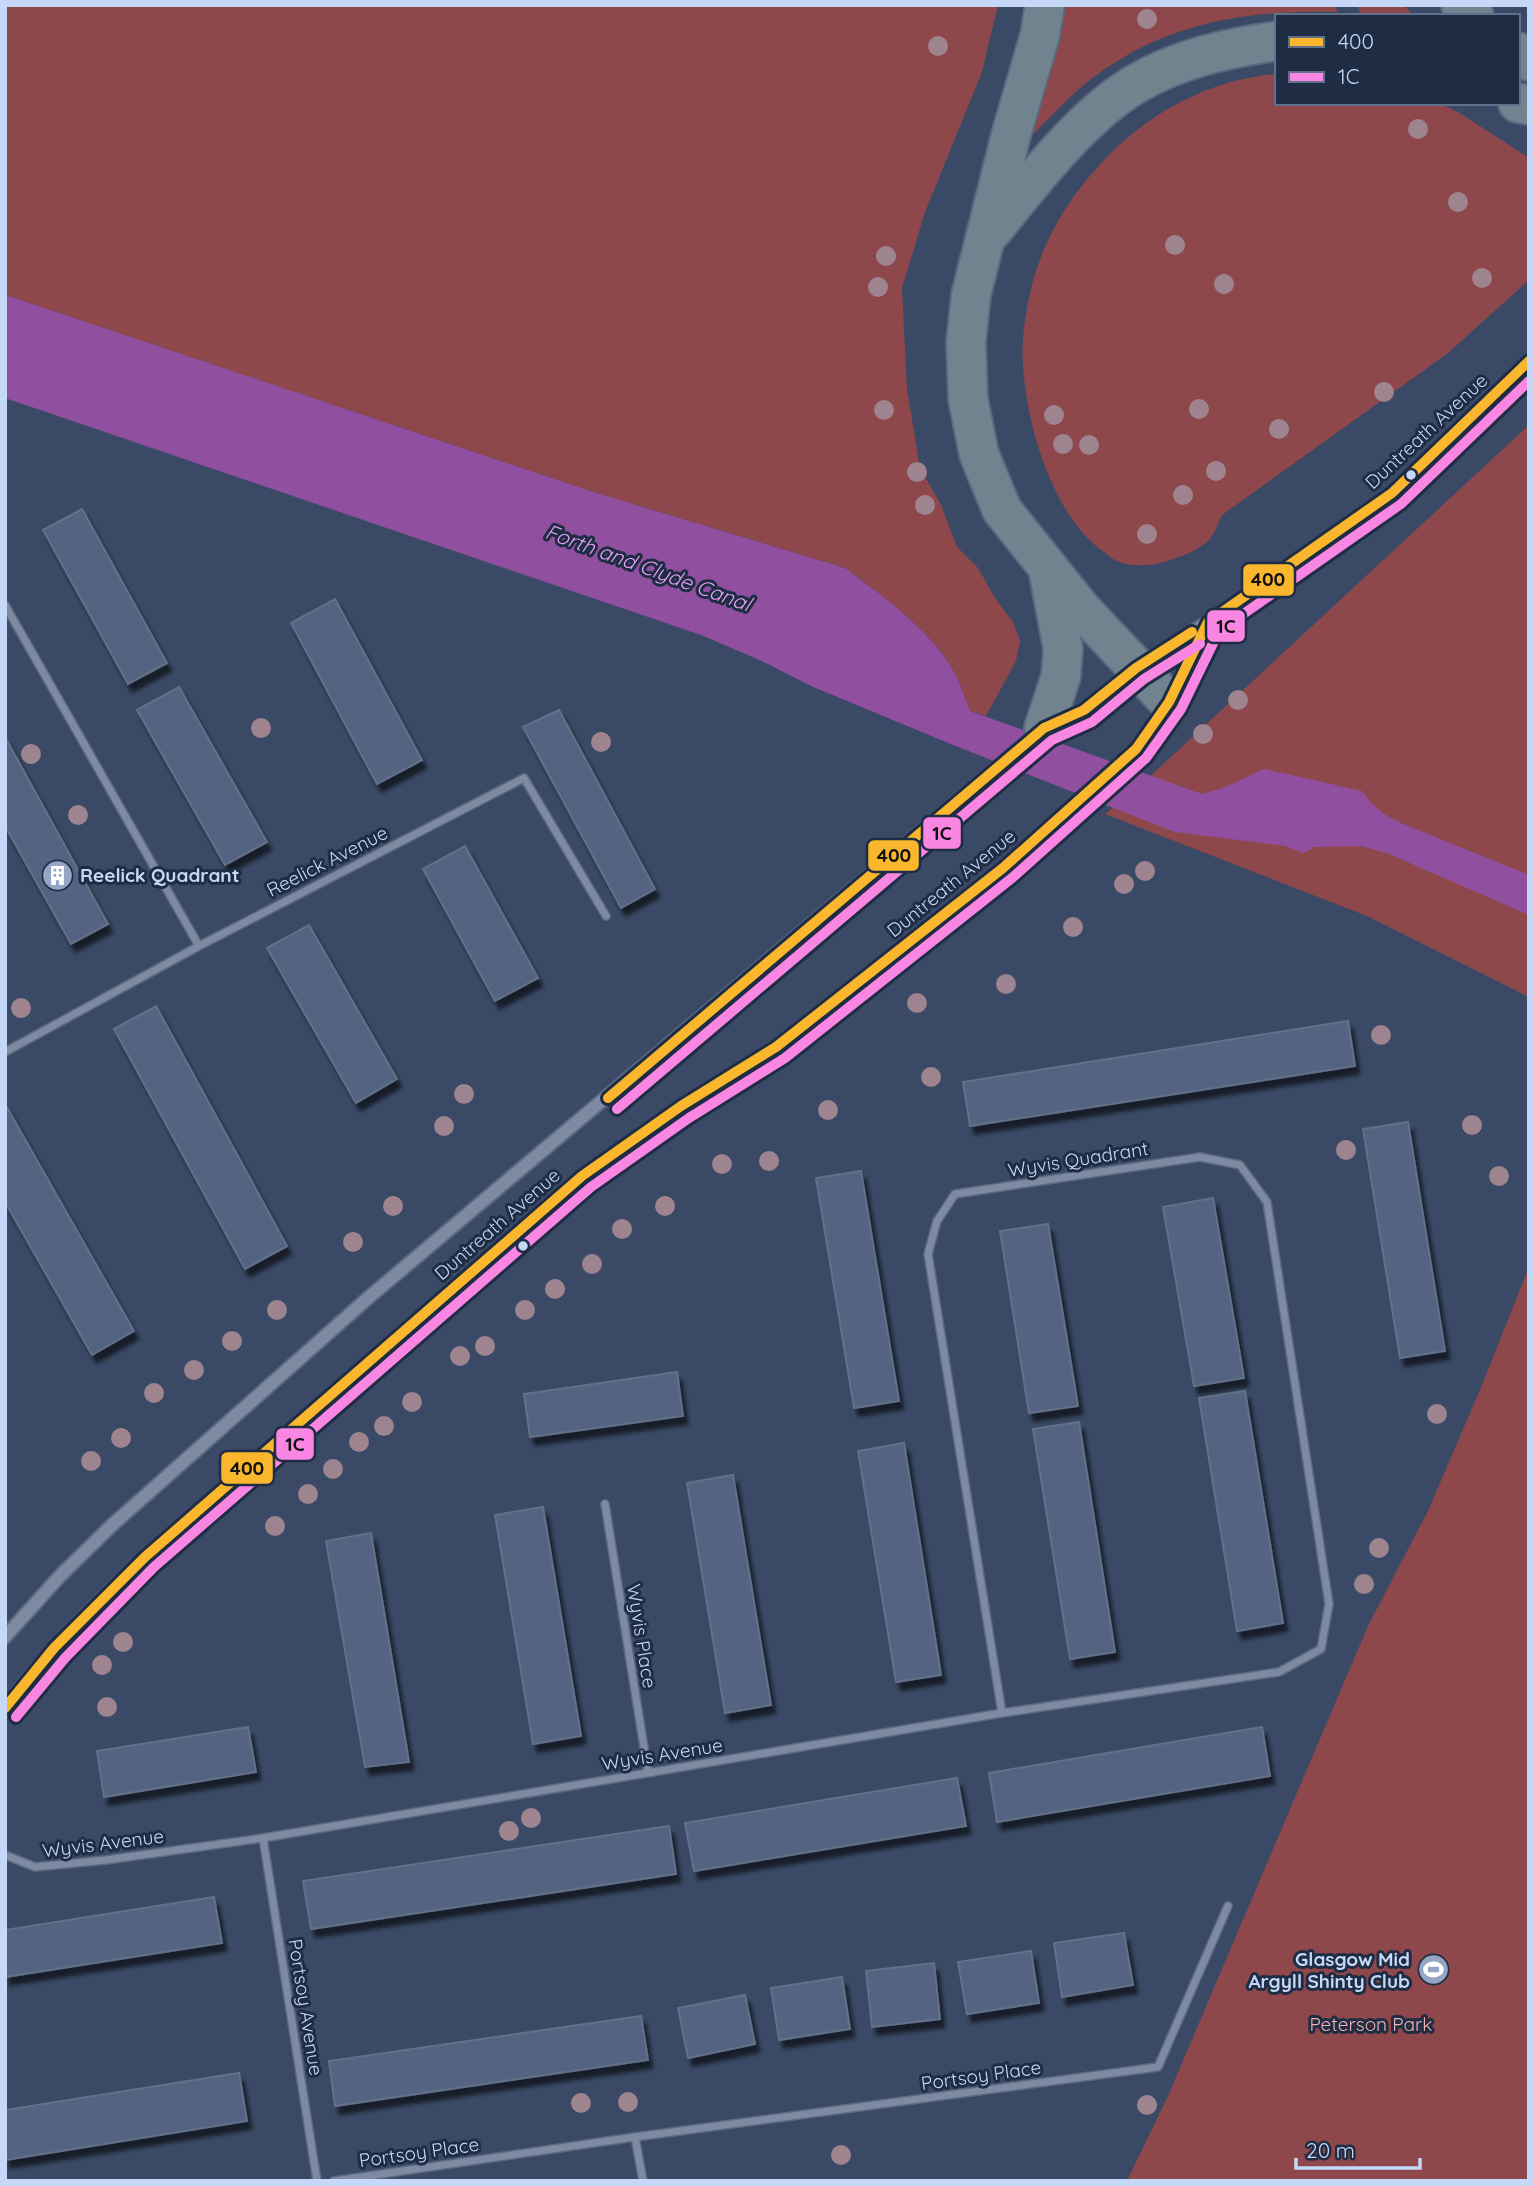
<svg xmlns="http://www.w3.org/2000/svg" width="1534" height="2186" font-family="Quicksand,sans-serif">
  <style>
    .green { fill: #8e484c }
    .water { fill: #914f9f }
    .building { fill: #536381; stroke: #627088; stroke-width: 2; filter: url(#shadow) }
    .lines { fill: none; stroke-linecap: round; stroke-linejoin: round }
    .minor-casing { stroke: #5a6880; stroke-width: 10 }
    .tertiary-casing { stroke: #5a6880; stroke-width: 16 }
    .primary-casing { stroke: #5a6880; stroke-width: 42 }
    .minor { stroke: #7d8aa1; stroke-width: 7 }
    .tertiary { stroke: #7d8aa1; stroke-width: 12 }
    .primary { stroke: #728390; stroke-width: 38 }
    .bus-1-casing { stroke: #1e2c44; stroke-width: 16 }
    .bus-2-casing { stroke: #1e2c44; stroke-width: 16 }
    .bus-1 { stroke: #fab62d; stroke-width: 10 }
    .bus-2 { stroke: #f986e2; stroke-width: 10 }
    .tree { fill: #9e848f }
    .bus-dot { fill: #c6d8f7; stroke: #1e2c44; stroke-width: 2.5 }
    .labels { text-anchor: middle; stroke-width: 6; stroke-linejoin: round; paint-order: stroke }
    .street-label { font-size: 19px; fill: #c6d8f7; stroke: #1e2c44 }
    .poi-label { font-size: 19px; font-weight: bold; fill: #c6d8f7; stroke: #1e2c44; text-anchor: start }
    .park-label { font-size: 19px; fill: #f0b3b0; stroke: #1e2c44 }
    .water-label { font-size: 21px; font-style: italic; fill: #e99ef5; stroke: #1e2c44 }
    .line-badge { stroke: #1e2c44; stroke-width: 2.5 }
    .pale-badge-label { font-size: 19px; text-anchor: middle; font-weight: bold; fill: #111 }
  </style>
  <defs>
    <filter id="shadow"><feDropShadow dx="4.5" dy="8" stdDeviation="2" flood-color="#0009"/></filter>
  </defs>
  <rect width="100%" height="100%" fill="#3a4a66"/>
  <path class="green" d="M5 5H998L982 72 925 212 902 288 907 389 920 468 941 505 957 547 978 568 995 598 1013 622 1020 641 1016 661 986 716 970 711C964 696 959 679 950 665 928 629 879 593 845 568L600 494 5 295Z
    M1066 5H1334L1338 12C1246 10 1166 22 1091 79 1070 95 1051 117 1032 135L1060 38Z
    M1357 5H1403L1415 16H1364L1361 15Z
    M1277 74V103H1438L1458 112 1529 158V280L1448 353 1222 515C1218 523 1214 536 1207 542 1195 552 1178 558 1164 562 1150 566 1131 567 1117 561 1113 560 1108 555 1104 552 1053 517 1026 424 1023 364 1021 339 1026 309 1032 285 1045 234 1075 188 1113 151 1156 109 1215 78 1277 74Z
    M1529 425V997L1367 916 1105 814 1145 781Z
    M1529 1267V2181H1127L1168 2096 1368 1626 1428 1511 1482 1385Z"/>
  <path class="water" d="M5 295 600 494 845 568C879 593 928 629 950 665 959 679 964 696 970 711L1202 794 1223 788 1264 769 1362 791C1373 807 1384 815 1401 823L1529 875V915L1389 854 1361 846 1314 847 1304 853 1285 846 1175 832 953 745 811 686 764 662 701 635 5 398Z"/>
  <path class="building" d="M82 509 167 663 128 684 43 530Z
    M335 599 422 760 377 784 291 623Z
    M179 687 267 842 225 865 137 710Z
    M559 710 655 889 621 908 523 727Z
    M5 737 108 924 71 944 5 826Z
    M465 846 538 978 495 1001 423 869Z
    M309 925 397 1079 356 1103 267 948Z
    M156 1006 287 1246 245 1269 114 1029Z
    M1348 1021 1355 1066 970 1126 963 1082Z
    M5 1104 134 1331 92 1355 5 1202Z
    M1408 1122 1445 1351 1400 1358 1363 1129Z
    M861 1171 899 1401 854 1408 816 1178Z
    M1213 1198 1244 1378 1194 1386 1163 1207Z
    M1048 1224 1078 1406 1029 1413 1000 1231Z
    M677 1372 683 1416 530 1437 524 1394Z
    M1245 1391 1283 1623 1237 1631 1199 1398Z
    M1079 1422 1115 1652 1070 1659 1033 1429Z
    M904 1443 941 1675 896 1682 858 1451Z
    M733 1475 771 1705 725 1713 687 1483Z
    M543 1507 581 1736 533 1744 495 1515Z
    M371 1533 409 1762 365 1767 326 1541Z
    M248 1727 256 1772 104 1797 97 1751Z
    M1262 1727 1270 1776 997 1822 989 1773Z
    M957 1778 966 1826 694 1871 685 1823Z
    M669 1826 676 1874 311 1929 303 1881Z
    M214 1897 222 1943 5 1977V1930Z
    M1124 1933 1133 1985 1062 1997 1054 1943Z
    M1031 1951 1039 2003 967 2014 958 1962Z
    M934 1963 940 2019 872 2027 866 1971Z
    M842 1977 850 2029 779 2040 771 1988Z
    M745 1995 755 2044 688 2058 678 2008Z
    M641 2016 648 2060 335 2106 329 2061Z
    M239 2073 247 2121 5 2160V2110Z"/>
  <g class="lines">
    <defs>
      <path id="minor" d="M5 605 199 946
        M5 1052 199 946 524 778 606 916
        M605 1504 648 1772
        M263 1838 317 2181
        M5 1855 35 1867 106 1860 263 1838 1002 1713 1279 1672 1321 1649 1329 1604 1267 1202 1240 1165 1200 1157 955 1194 937 1221 928 1254 1002 1713
        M635 2137 643 2181
        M334 2181 635 2137 1158 2067 1228 1906"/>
      <path id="tertiary" d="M5 1637 60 1576 111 1526 368 1298 1044 728 1084 710 1136 668 1208 622 1392 493 1529 361
        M5 1708C46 1653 96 1604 145 1557L582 1176 681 1106 776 1047 1003 868 1136 749 1169 702 1208 622"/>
      <path id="primary" d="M1045 5 1040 35 1011 135 971 295 966 342 968 399 979 454 1002 510 1082 610 1169 702
        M1461 5 1474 16
        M1518 52 1529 61
        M1518 103 1529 105
        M992 231C1031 183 1081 117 1134 85 1177 59 1227 48 1277 41
        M1044 728 1061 676 1063 649 1049 574"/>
    </defs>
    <use href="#minor" class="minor-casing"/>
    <use href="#tertiary" class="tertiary-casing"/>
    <use href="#primary" class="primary-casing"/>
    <use href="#minor" class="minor"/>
    <use href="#tertiary" class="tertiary"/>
    <use href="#primary" class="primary"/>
    <defs>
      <path id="bus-1" d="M608 1098 1044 728 1084 710 1136 668 1192 632
        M5 1708 54 1648 145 1557 582 1176 681 1106 776 1047 1003 868 1136 749 1169 702 1208 622 1392 493 1529 361"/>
      <path id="bus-2" d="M617 1109 1052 740 1092 722 1144 679 1200 644
        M16 1717 65 1658 154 1567 591 1187 689 1118 785 1058 1012 878 1146 758 1181 709 1219 631 1401 504 1529 381"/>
    </defs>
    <use href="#bus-1" class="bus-1-casing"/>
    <use href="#bus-2" class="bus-2-casing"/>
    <use href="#bus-1" class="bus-1"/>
    <use href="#bus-2" class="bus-2"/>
  </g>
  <g class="tree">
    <circle cx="1147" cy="19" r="10"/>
    <circle cx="938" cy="46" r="10"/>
    <circle cx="1418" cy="129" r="10"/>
    <circle cx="1458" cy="202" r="10"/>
    <circle cx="1175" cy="245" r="10"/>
    <circle cx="886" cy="256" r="10"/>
    <circle cx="1482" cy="278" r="10"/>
    <circle cx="1224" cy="284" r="10"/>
    <circle cx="878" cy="287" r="10"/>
    <circle cx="1384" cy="392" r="10"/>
    <circle cx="1199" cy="409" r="10"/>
    <circle cx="884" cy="410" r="10"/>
    <circle cx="1054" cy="415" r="10"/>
    <circle cx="1279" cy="429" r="10"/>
    <circle cx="1063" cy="444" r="10"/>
    <circle cx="1089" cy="445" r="10"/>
    <circle cx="1216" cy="471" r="10"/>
    <circle cx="917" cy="472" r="10"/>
    <circle cx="1183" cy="495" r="10"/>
    <circle cx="925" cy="505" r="10"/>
    <circle cx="1147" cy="534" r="10"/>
    <circle cx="1238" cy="700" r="10"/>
    <circle cx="261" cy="728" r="10"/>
    <circle cx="1203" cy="734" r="10"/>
    <circle cx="601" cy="742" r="10"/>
    <circle cx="31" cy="754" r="10"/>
    <circle cx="78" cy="815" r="10"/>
    <circle cx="1145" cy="871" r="10"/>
    <circle cx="1124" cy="884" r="10"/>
    <circle cx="1073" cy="927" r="10"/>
    <circle cx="1006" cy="984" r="10"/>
    <circle cx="917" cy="1003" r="10"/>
    <circle cx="21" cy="1008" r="10"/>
    <circle cx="1381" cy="1035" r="10"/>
    <circle cx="931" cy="1077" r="10"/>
    <circle cx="464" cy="1094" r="10"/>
    <circle cx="828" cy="1110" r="10"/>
    <circle cx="1472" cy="1125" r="10"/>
    <circle cx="444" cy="1126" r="10"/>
    <circle cx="1346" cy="1150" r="10"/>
    <circle cx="769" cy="1161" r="10"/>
    <circle cx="722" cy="1164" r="10"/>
    <circle cx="1499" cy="1176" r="10"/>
    <circle cx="393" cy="1206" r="10"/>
    <circle cx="665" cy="1206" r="10"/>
    <circle cx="622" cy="1229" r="10"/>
    <circle cx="353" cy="1242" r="10"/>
    <circle cx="592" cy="1264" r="10"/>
    <circle cx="555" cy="1289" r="10"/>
    <circle cx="277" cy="1310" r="10"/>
    <circle cx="525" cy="1310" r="10"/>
    <circle cx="232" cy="1341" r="10"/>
    <circle cx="485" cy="1346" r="10"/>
    <circle cx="460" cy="1356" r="10"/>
    <circle cx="194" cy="1370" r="10"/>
    <circle cx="154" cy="1393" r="10"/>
    <circle cx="412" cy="1402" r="10"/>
    <circle cx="1437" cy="1414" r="10"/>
    <circle cx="384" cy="1426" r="10"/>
    <circle cx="121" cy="1438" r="10"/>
    <circle cx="359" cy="1442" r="10"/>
    <circle cx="91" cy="1461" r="10"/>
    <circle cx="333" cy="1469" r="10"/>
    <circle cx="308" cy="1494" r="10"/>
    <circle cx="275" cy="1526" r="10"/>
    <circle cx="1379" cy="1548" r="10"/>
    <circle cx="1364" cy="1584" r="10"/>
    <circle cx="123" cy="1642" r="10"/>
    <circle cx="102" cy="1665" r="10"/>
    <circle cx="107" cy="1707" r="10"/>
    <circle cx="531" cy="1818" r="10"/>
    <circle cx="509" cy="1831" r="10"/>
    <circle cx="628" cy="2102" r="10"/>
    <circle cx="581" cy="2103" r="10"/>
    <circle cx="1147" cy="2105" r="10"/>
    <circle cx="841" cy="2155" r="10"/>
  </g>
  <defs>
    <symbol id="building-disc" viewBox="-11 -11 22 22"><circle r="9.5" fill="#95a6c4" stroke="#1e2c44"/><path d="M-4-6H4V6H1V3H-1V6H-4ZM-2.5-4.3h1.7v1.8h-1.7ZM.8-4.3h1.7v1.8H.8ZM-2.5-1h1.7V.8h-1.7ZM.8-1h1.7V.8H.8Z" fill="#fff"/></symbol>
    <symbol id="stadium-disc" viewBox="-11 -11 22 22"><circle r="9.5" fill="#95a6c4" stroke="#1e2c44"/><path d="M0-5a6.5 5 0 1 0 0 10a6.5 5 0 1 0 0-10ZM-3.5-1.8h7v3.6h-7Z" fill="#fff"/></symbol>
  </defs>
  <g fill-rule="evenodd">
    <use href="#building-disc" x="40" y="858" width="35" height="35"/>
    <use href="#stadium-disc" x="1416" y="1952" width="35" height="35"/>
  </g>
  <g class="bus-dot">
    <circle cx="1411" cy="475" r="6"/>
    <circle cx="523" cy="1246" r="6"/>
  </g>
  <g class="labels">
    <g class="street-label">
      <text transform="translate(1426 431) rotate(-43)" y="7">Duntreath Avenue</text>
      <text transform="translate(327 861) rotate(-27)" y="7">Reelick Avenue</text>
      <text transform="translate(951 883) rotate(-39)" y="7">Duntreath Avenue</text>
      <text transform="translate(1078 1159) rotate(-9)" y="7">Wyvis Quadrant</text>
      <text transform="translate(497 1224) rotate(-41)" y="7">Duntreath Avenue</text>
      <text transform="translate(642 1636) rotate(81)" y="7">Wyvis Place</text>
      <text transform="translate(662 1754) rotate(-9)" y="7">Wyvis Avenue</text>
      <text transform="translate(103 1843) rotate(-7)" y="7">Wyvis Avenue</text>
      <text transform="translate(306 2007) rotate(81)" y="7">Portsoy Avenue</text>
      <text transform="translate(981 2075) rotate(-8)" y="7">Portsoy Place</text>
      <text transform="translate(419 2152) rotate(-8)" y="7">Portsoy Place</text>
    </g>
    <g class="poi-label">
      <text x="80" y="882">Reelick Quadrant</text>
      <text x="1410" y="1966" text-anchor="end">Glasgow Mid<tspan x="1410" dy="22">Argyll Shinty Club</tspan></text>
    </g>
    <g class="park-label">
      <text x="1371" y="2031">Peterson Park</text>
    </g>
    <g class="water-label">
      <text transform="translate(648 568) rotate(20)" y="7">Forth and Clyde Canal</text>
    </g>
  </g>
  <g class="line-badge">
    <rect x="1242" y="563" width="53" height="34" rx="7" fill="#fab62d"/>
    <rect x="1206" y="609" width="40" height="34" rx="7" fill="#f986e2"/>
    <rect x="922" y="816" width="40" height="34" rx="7" fill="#f986e2"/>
    <rect x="867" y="839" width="53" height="33" rx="7" fill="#fab62d"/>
    <rect x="275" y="1427" width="40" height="34" rx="7" fill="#f986e2"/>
    <rect x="220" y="1451" width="54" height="34" rx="7" fill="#fab62d"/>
  </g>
  <g class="pale-badge-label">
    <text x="1268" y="586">400</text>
    <text x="1226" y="633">1C</text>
    <text x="942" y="840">1C</text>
    <text x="894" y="862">400</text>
    <text x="295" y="1451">1C</text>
    <text x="247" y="1475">400</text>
  </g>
  <rect width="1534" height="2186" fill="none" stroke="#c6d8f7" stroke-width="14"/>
  <rect x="1275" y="14" width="245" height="91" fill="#1e2c44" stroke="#61718c" stroke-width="2"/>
  <rect x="1289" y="37" width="35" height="10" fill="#fab62d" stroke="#61718c" stroke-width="2"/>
  <text x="1338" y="49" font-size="21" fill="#c6d8f7">400</text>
  <rect x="1289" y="72" width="35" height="10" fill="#f986e2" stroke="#61718c" stroke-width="2"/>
  <text x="1338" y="84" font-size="21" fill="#c6d8f7">1C</text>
  <path d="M1296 2158v10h124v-10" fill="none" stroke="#c6d8f7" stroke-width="3.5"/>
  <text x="1306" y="2158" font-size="21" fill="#c6d8f7" stroke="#1e2c44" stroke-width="5" paint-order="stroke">20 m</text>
</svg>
